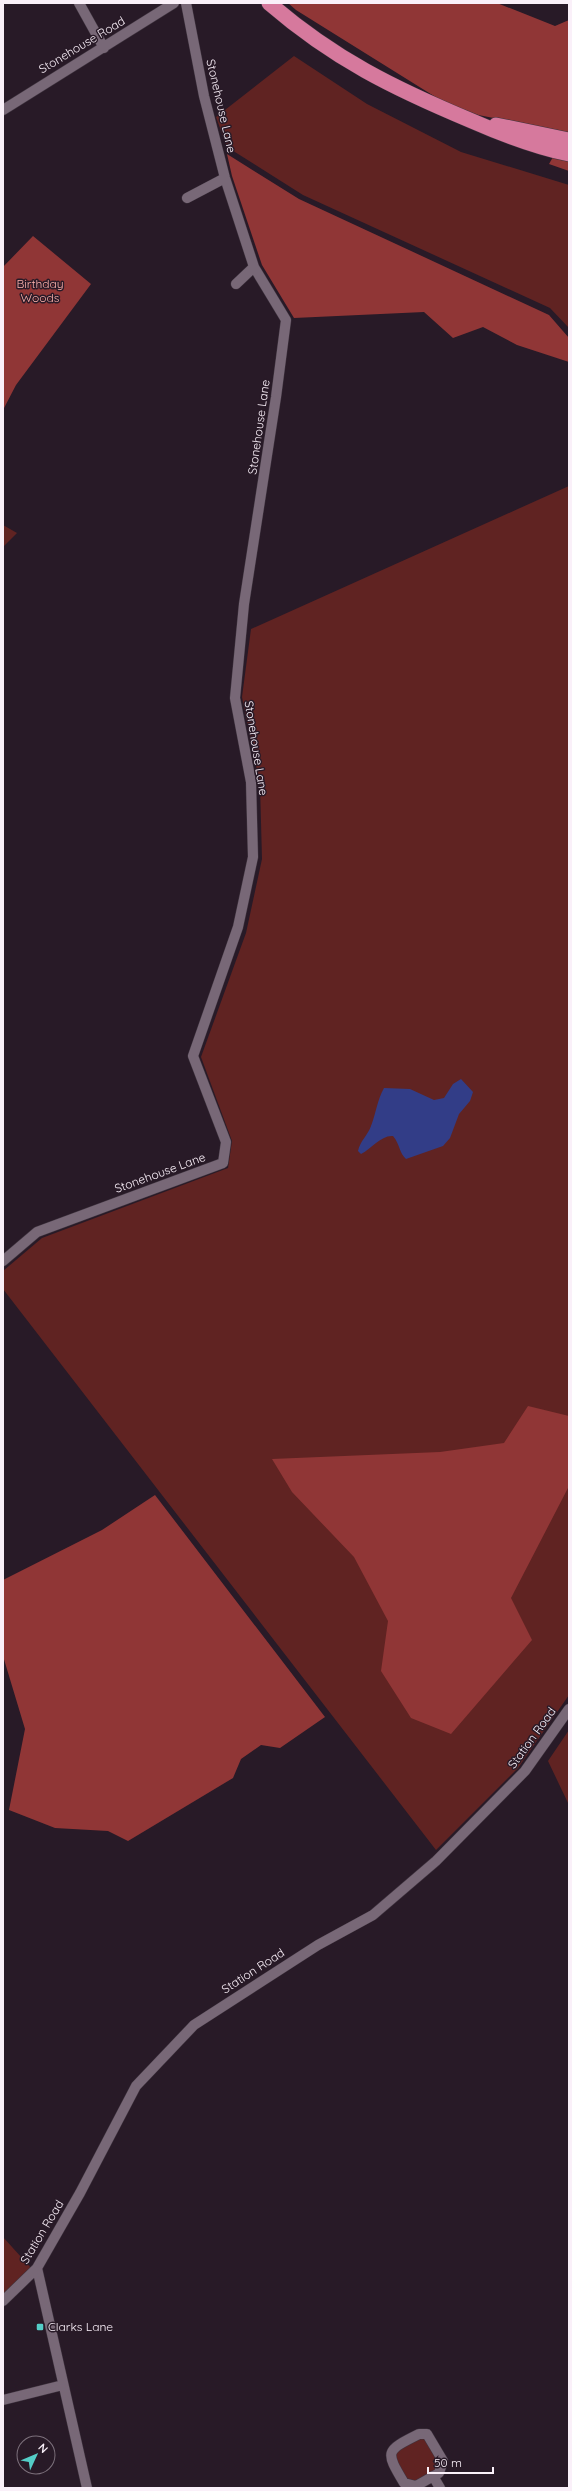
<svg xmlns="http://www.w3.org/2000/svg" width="572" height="2491" font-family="Quicksand,sans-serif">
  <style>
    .green { fill: #602322 }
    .forest { fill: #903636 }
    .water { fill: #323d87 }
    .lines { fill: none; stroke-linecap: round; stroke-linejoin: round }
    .minor-casing { stroke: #3f343f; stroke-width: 11 }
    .highway-casing { stroke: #3f343f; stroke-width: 16 }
    .minor { stroke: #786877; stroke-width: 10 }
    .highway { stroke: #d6799d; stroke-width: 15 }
    .poi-dot { fill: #54cdc7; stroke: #281a27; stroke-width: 1.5 }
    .labels { text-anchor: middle; stroke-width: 3; stroke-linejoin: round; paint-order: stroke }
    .street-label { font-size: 12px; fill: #faf0f9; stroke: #281a27 }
    .park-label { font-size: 12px; fill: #ffb2ac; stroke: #281a27 }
    .poi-label { font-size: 12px; fill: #faf0f9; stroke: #281a27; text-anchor: start }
  </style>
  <rect width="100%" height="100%" fill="#281a27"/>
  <path class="green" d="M294 56 367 104 461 152 569 185V328L550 308 303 195 227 147 216 117Z
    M569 486V1695L518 1768 436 1850 3 1289V1271L42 1238 228 1168 232 1141 201 1057 246 933 262 859 260 785 242 697 251 629Z
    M3 525 17 533 3 547Z
    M569 1730V1805L548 1761Z
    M3 2237 31 2268 3 2296Z
    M421 2438 429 2441 440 2460 437 2471 414 2481 406 2478 396 2461 395 2453 398 2450Z"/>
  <path class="forest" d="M288 3H497L555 26 569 20V133L458 111 296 10Z
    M227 154 299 199 549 315 569 338V362L517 345 483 327 453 338 424 312 294 318 262 265 232 176Z
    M553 157 569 160V171L549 164Z
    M33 236 91 284 16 385 3 410V267Z
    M528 1406 569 1416V1486L511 1598 532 1640 451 1734 411 1718 381 1671 388 1621 354 1557 292 1492 272 1459 440 1452 504 1443Z
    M155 1495 325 1717 280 1748 261 1745 241 1759 233 1778 128 1841 108 1831 55 1828 9 1810 25 1729 3 1656V1580L102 1530Z"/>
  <path class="water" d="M461 1079 473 1092 470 1101 459 1114 450 1138 443 1146 406 1159C399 1153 400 1144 393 1136 381 1135 371 1149 361 1154L358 1151C360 1141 368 1135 371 1126 376 1113 377 1101 384 1088L410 1089 434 1100 444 1098 453 1084Z"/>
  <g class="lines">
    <defs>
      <path id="minor" d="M79 3 104 48
        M3 110 174 3
        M187 198 225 178
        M236 284 254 267
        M3 1261 37 1232 223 1163 226 1142 193 1056 238 927 253 857 251 782 235 698 244 604 276 397 286 320 254 267 225 178 204 96 186 3
        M37 2268 87 2488
        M3 2301 37 2268 80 2193 136 2086 194 2025 318 1945 373 1915 436 1861 525 1771 569 1709
        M3 2400 63 2385
        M419 2434H427L443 2461 439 2473 416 2486 404 2483C385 2451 385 2451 419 2434Z
        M433 2476 440 2488"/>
      <path id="highway" d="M269 3C334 59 393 88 472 121 504 135 535 147 569 154
        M496 125 569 140"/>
    </defs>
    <use href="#minor" class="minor-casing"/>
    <use href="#highway" class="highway-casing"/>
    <use href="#minor" class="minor"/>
    <use href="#highway" class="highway"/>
  </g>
  <rect class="poi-dot" x="36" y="2323" width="8" height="8" rx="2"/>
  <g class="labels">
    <g class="street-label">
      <text transform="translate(82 45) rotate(-31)" y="4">Stonehouse Road</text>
      <text transform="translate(221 106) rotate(77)" y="4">Stonehouse Lane</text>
      <text transform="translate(259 427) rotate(-82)" y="4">Stonehouse Lane</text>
      <text transform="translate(256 748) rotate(81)" y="4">Stonehouse Lane</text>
      <text transform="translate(160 1173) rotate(-20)" y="4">Stonehouse Lane</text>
      <text transform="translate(532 1738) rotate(-54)" y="4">Station Road</text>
      <text transform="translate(253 1971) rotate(-33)" y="4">Station Road</text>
      <text transform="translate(42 2232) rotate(-59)" y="4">Station Road</text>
    </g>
    <g class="park-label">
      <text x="40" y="288">Birthday<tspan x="40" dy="14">Woods</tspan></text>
    </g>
    <g class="poi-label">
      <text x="48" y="2331">Clarks Lane</text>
    </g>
  </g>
  <rect width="572" height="2491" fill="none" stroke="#faf0f9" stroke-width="8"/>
  <g transform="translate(36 2455) rotate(46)"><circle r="19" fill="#281a27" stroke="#7c707b"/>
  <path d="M0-3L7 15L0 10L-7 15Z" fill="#54cdc7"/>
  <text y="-6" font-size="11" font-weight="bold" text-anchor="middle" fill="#faf0f9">N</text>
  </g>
  <path d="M428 2467v6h65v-6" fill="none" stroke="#faf0f9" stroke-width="2"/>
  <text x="434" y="2467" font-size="12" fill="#faf0f9" stroke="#281a27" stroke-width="3" paint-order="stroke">50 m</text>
</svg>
